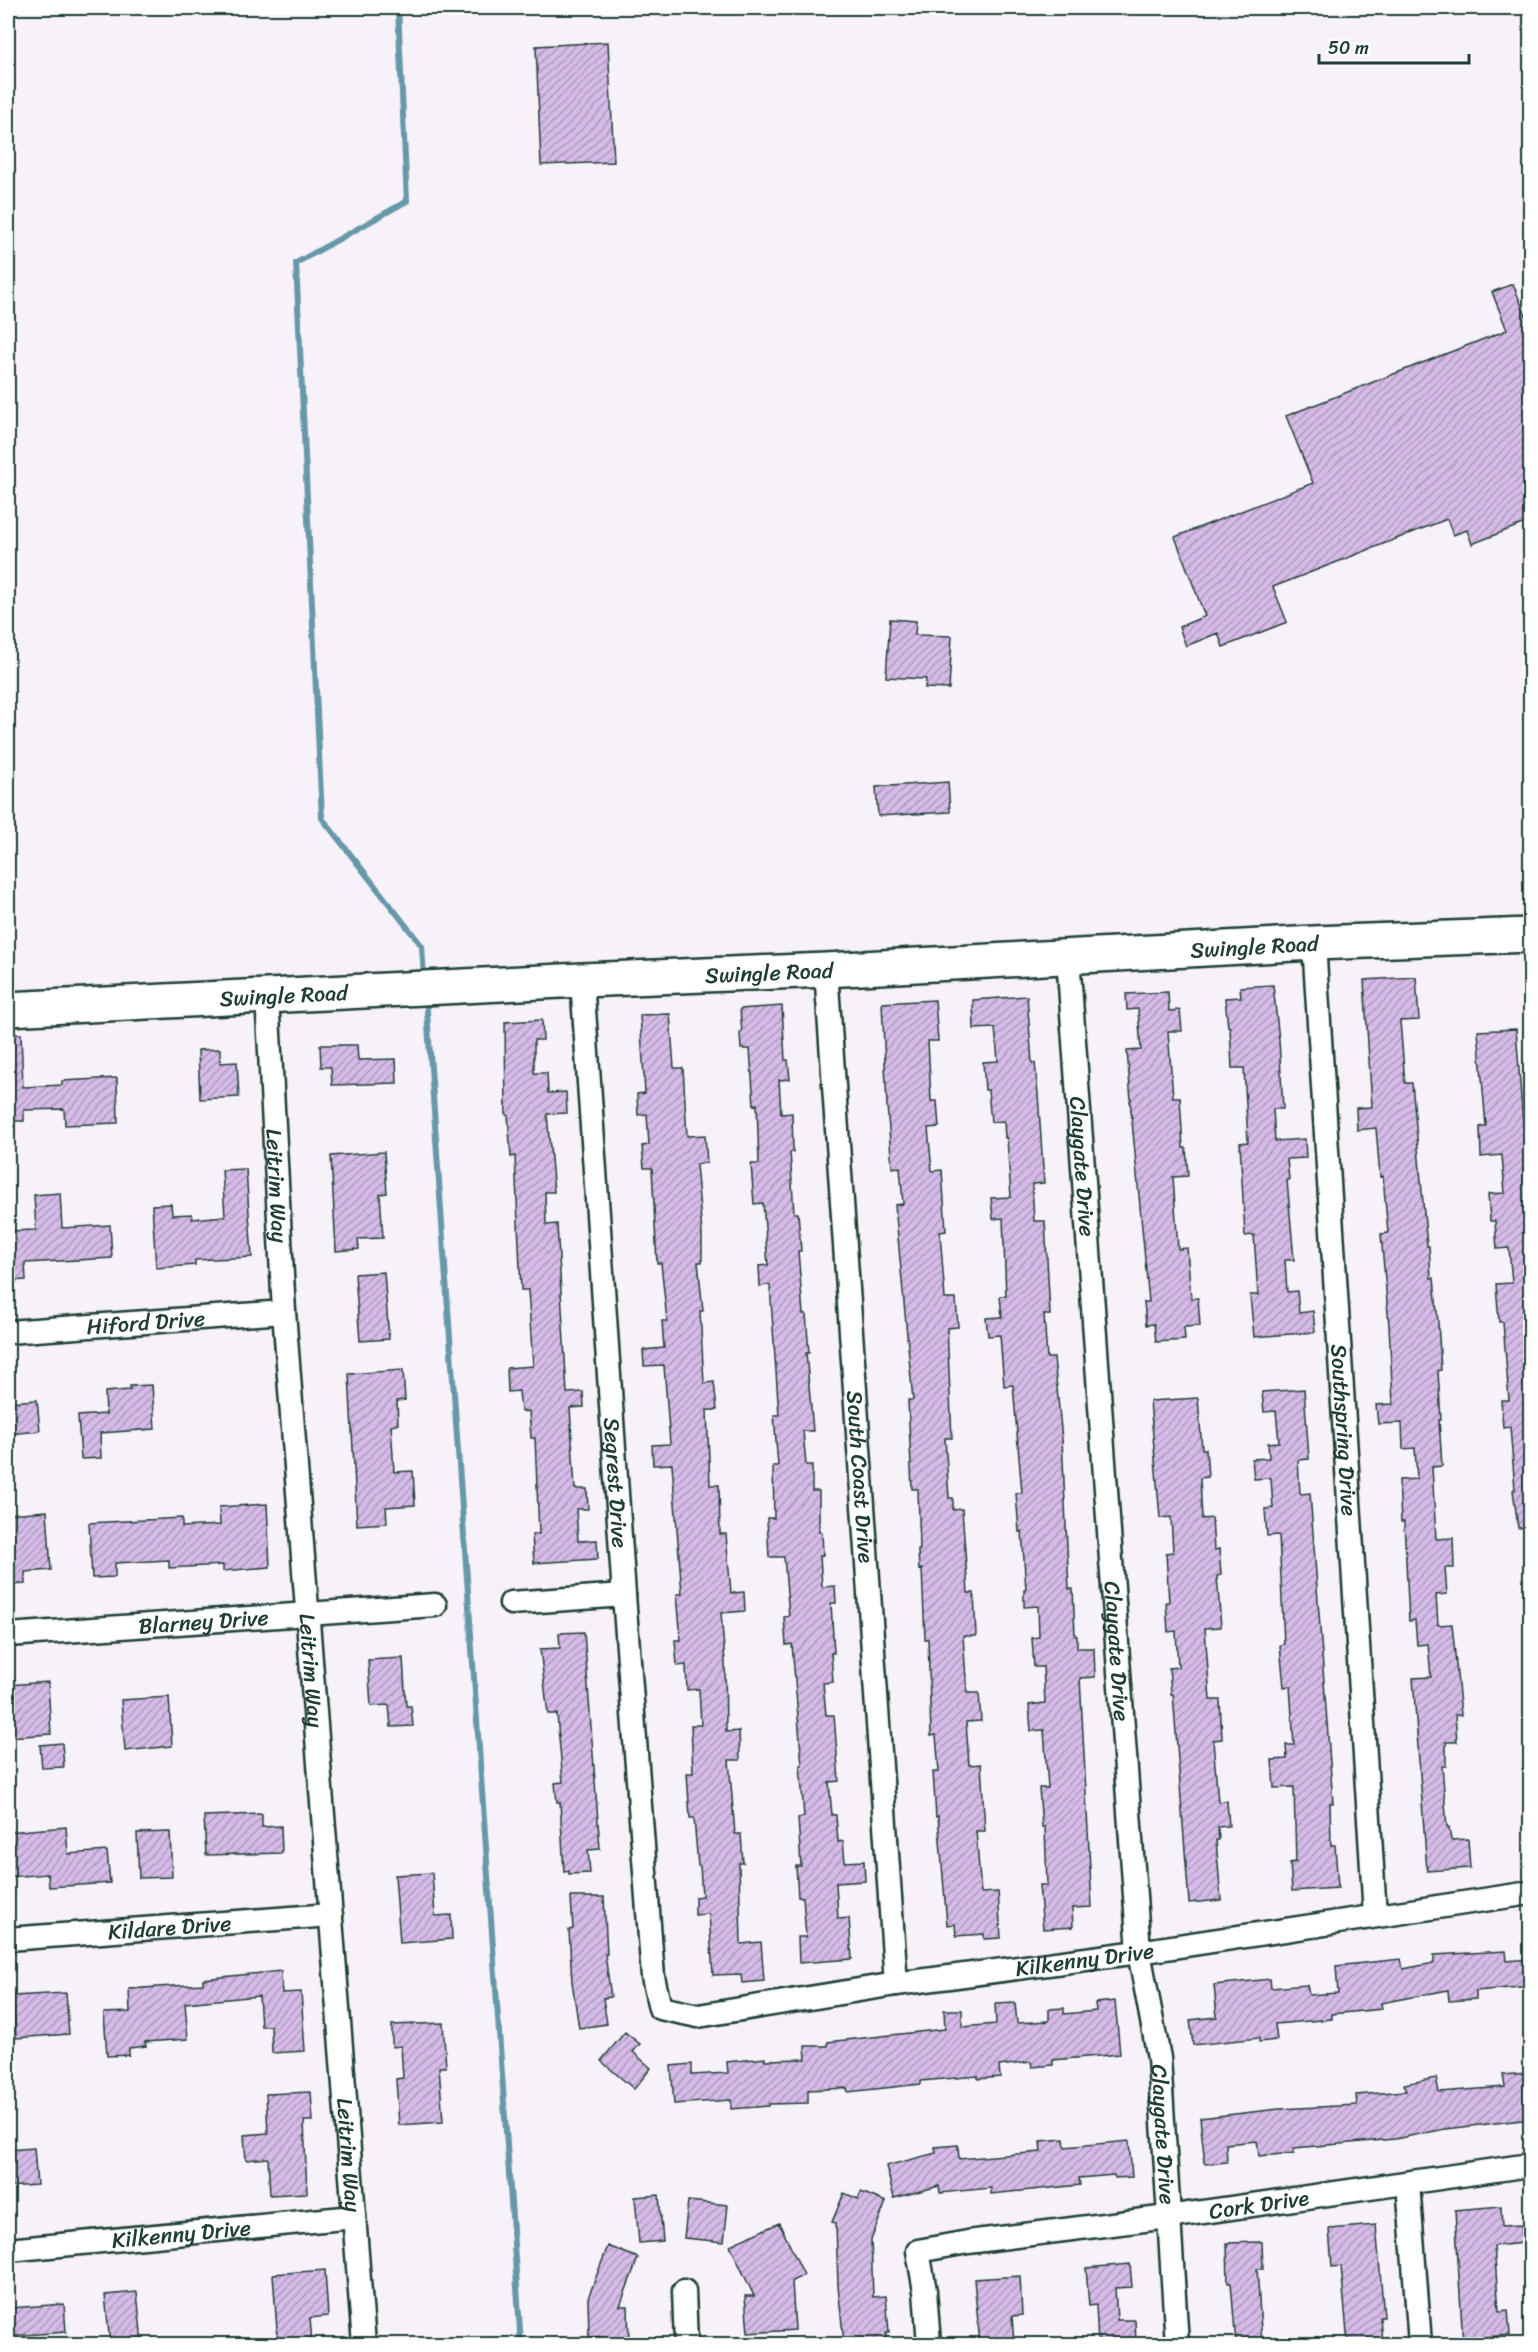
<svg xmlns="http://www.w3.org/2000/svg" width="1538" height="2352" font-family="Sriracha,sans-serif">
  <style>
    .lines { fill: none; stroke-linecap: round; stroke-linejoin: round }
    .stream { stroke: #6698a9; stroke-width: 6 }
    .building { fill: url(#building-hatch); stroke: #1f3d34; stroke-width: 1.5 }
    .street-casing { stroke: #1f3d34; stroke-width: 27 }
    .secondary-casing { stroke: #1f3d34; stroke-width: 38 }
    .street { stroke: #fff; stroke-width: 22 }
    .secondary { stroke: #fff; stroke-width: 33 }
    .labels { text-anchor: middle; stroke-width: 6; stroke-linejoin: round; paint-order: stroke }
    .street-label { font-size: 22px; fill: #1f3d34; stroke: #fff }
  </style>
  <defs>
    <pattern id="building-hatch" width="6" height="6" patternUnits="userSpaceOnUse" patternTransform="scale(1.5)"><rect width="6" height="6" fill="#d6bae8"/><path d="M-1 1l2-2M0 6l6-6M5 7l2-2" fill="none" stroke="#ad98bd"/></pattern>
  </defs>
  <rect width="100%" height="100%" fill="#f7f1fa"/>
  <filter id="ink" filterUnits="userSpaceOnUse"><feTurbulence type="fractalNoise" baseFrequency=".0167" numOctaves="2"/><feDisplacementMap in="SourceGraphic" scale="12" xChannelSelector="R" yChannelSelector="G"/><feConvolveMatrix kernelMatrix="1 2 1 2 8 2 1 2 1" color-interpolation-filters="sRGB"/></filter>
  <g filter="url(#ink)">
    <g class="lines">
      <path class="stream" d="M398 8 407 201 296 263 322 818 422 946 424 977
        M426 997 521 2344"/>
    </g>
    <path class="building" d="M608 42 614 162 541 165 536 46Z
      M1513 284 1526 316 1530 314V521L1472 544 1467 530 1453 535 1447 519 1273 587 1287 622 1223 647 1218 633 1186 646 1179 627 1205 616 1175 537 1313 483 1286 416 1507 330 1492 292Z
      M890 619 916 621 915 635 952 636 949 689 925 688 926 679 886 677Z
      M948 782 950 812 878 816 876 787Z
      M1416 977 1419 1020 1400 1021 1405 1083H1412L1427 1246H1429L1431 1278H1434L1438 1322 1441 1370 1438 1371 1441 1420H1439L1442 1466 1432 1467 1436 1539 1453 1538 1454 1568H1445L1447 1594 1436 1595 1438 1625 1452 1624 1461 1715H1455L1457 1742H1446V1766H1442L1447 1827H1449L1451 1840 1468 1839 1470 1868 1427 1871 1413 1678 1431 1677 1428 1644 1417 1645 1415 1620 1409 1621 1404 1522H1401L1399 1480 1417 1479 1415 1448 1403 1449 1402 1423 1378 1424 1376 1405 1393 1404 1389 1325 1381 1234 1388 1233 1383 1176 1380 1177 1376 1128 1357 1130 1356 1108 1372 1107 1364 980Z
      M1273 985 1279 1040 1283 1109H1273L1275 1141 1305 1139 1306 1158 1287 1159 1289 1180H1287L1294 1260H1285L1287 1292 1297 1291 1299 1313 1313 1311 1315 1332 1254 1337 1250 1295H1258L1254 1235 1245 1236 1240 1143 1248 1142 1244 1068H1232L1230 1027H1228L1225 998 1241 997 1240 987Z
      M1168 992 1169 1011 1180 1010 1182 1031H1168L1173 1097H1180L1183 1148H1186L1188 1176 1173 1177 1178 1249 1187 1248 1191 1299 1198 1298 1200 1326 1184 1327 1185 1340 1156 1342 1154 1324 1146 1325 1144 1302H1149L1130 1100H1131L1127 1051 1141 1050 1138 1009 1127 1010 1126 994Z
      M1027 996 1032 1063H1035L1038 1094 1044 1183 1032 1184 1034 1221H1045L1050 1315H1044L1047 1358H1054L1062 1439 1069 1589H1073L1075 1636H1077V1648H1094L1095 1677 1080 1678 1092 1907 1072 1908 1073 1927 1043 1929 1039 1885H1047L1045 1827H1042L1039 1788H1048L1044 1730 1031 1731 1029 1705 1045 1703 1043 1667H1034L1032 1638 1039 1637 1038 1606 1024 1607V1590H1026L1022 1531 1019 1532 1016 1493H1022L1013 1385 1004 1386 1000 1335 988 1336 986 1318 1002 1317 1000 1296H1006L1003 1218 993 1219 991 1198 1011 1197 1007 1138H1005L1004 1121 991 1122 988 1090H985L983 1062 998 1061 995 1028 974 1029 973 1000Z
      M935 1000 938 1041H928L931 1101H937L939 1127 928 1128 932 1171 942 1170 946 1231 940 1232 945 1299H956L958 1327 947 1328 952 1438H945L949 1498H953V1510L962 1509 968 1593H974L976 1636H963L967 1693H979L981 1721 966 1722 969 1765 981 1764 985 1831H976L981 1893 998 1892 1001 1938 984 1939V1934L956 1936 955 1924 947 1925 938 1816 936 1817 933 1772H939L936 1735 931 1736 928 1639H925L922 1569 919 1570 918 1550H920L918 1489H912L908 1400H913L895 1205 903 1204 900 1167 892 1168 887 1105 882 1003Z
      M782 1006 785 1060H788L790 1079 779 1080 781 1114 792 1113 793 1152H790L794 1213H798L801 1251H798L803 1314H806L809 1353H806L813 1431H803L806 1465H812V1491H819V1532H822L823 1555 820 1556 822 1587 835 1586 836 1603H831L834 1653H831L833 1682 823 1683 826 1715H834L839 1781 829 1782 832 1815H836L838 1842 843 1841 845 1862 864 1861 865 1881 836 1883 838 1919 849 1918 852 1959 799 1963 798 1937H806L803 1897H798L796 1866H801L798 1818 804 1817 800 1765H802L792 1644 786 1645 784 1617 789 1616 784 1557H769L767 1518H774L773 1466H778L774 1415H779L770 1285 760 1286 759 1266 768 1265 763 1203 754 1204 751 1164H759L757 1104 754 1105 750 1049H741L740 1033 742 1032 740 1009Z
      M670 1014 674 1068H683L687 1136 705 1135 707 1163 696 1164 702 1234V1262H698L703 1311H700L704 1383 714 1382 717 1410H707L710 1485H719L720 1534H726L731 1593 744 1592 745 1611 721 1613 725 1662 726 1732 739 1731 740 1760H729L735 1834H741L743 1863H739L741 1944 761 1942 764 1981 742 1983 741 1974 713 1975 709 1914 695 1915V1897L702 1896 700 1866H698L694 1818H690L687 1773H693L691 1725H701L699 1689 687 1690 686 1665 677 1666 675 1640H681L677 1594H682L672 1464 653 1465 652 1445 670 1444 664 1365 644 1366 643 1350 664 1348 662 1321H667L661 1263H657L652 1168H644L642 1146 649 1145 647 1114 638 1115 637 1094 645 1093 640 1015Z
      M542 1020 543 1040H534V1073H547L548 1093 566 1092 567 1113 547 1114 554 1192H545L546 1225 557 1224 567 1393 583 1392 584 1407 570 1408 575 1489H587L588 1509H576L578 1541 597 1540 598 1559 534 1563 532 1534H539L535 1438H531L529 1411 521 1412 519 1391 508 1392 507 1368 533 1366 528 1290H521L515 1156 511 1157 508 1115H506L505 1022Z
      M1516 1029 1523 1124H1530V1139L1528 1140 1530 1299H1524L1526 1330H1530V1527L1518 1528 1513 1490 1515 1489 1510 1427 1503 1428 1501 1400H1509L1503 1322H1499L1496 1284 1512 1283 1509 1248 1497 1249 1495 1221H1490L1488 1194 1505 1193 1502 1155 1481 1157 1480 1127 1486 1126 1478 1031Z
      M8 1034H21L23 1087 62 1085V1081L117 1078 118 1123 65 1125 64 1109 24 1110V1121H8Z
      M320 1045H357L358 1060 396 1059 397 1083 332 1085 331 1067H321Z
      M220 1049V1063L237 1062 239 1097 200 1099 198 1050Z
      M384 1152 387 1193 380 1194 383 1238 358 1239 359 1249 336 1251 331 1156Z
      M246 1169 252 1257 195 1260V1265L156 1268 152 1205 171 1204 172 1215 192 1214V1219L225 1216 222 1170Z
      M60 1193 62 1228 110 1225 112 1258 25 1263 26 1280 8 1281V1231L36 1230 34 1195Z
      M384 1272 389 1339 360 1341 355 1274Z
      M403 1370 405 1400 397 1401 398 1424 391 1425 394 1472 413 1471 415 1505 386 1507 387 1523 357 1525 349 1374Z
      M152 1385 155 1429 100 1433 101 1458 81 1459 78 1416 106 1414 105 1392 130 1390V1386Z
      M1304 1389 1309 1459 1298 1460 1300 1494 1310 1493 1333 1803H1330L1331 1845H1335L1338 1888 1292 1891 1290 1863 1296 1862 1294 1787 1274 1788 1272 1760 1287 1759 1286 1745H1294L1290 1686 1284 1687 1280 1645 1284 1644 1279 1535 1267 1536 1265 1509 1273 1508 1271 1478 1254 1479 1252 1459 1269 1458 1268 1443 1279 1442 1276 1411 1264 1412 1262 1392Z
      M1198 1398 1202 1449H1206L1208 1477 1200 1478 1202 1519 1212 1518 1214 1550 1219 1549 1221 1575 1217 1576 1221 1627 1205 1628 1210 1700H1220L1222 1739 1213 1740 1218 1802 1227 1801 1229 1826 1218 1827 1219 1840H1216L1221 1900 1189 1903 1173 1694H1171L1169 1668 1178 1667 1176 1631 1168 1632 1166 1602H1169L1166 1553 1173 1552 1171 1517 1160 1518 1150 1401Z
      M37 1400 40 1431 8 1434V1402Z
      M267 1504 270 1567 223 1571V1565L169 1568V1560L115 1563V1577L92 1578 89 1523 182 1518V1527L220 1525 219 1507Z
      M47 1511 51 1570 25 1572V1584L8 1585V1514Z
      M584 1632 600 1849 588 1850 590 1873 569 1874V1871L564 1872 560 1802H557L555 1783 563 1782 558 1727 557 1714H548L540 1649 560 1648 559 1633Z
      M403 1658 406 1706H411L413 1726 391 1727 389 1705 371 1706 368 1660Z
      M48 1682 51 1734 10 1737 8 1685Z
      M169 1697 172 1746 125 1751 121 1700Z
      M62 1743 64 1767 42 1768 40 1745Z
      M262 1814V1827L281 1826 282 1853 206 1855 204 1816Z
      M66 1827 68 1854 107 1851 110 1883 49 1887 48 1874 8 1877V1832Z
      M170 1832 172 1877 139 1878 137 1833Z
      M432 1873 435 1916 451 1915 452 1939 400 1943 395 1875Z
      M571 1897H604L607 1954H605L611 1997 603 1998 607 2024 579 2028 572 1982 569 1930 573 1929Z
      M1506 1951 1507 1961 1529 1959 1530 1986 1476 1991V1999L1449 2001 1448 1990 1381 2003 1382 2009 1332 2014V2019L1275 2024 1277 2040 1259 2042V2038L1193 2045 1190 2020 1217 2017 1214 1985 1270 1979 1271 1988 1307 1985 1309 1995 1338 1993 1336 1966 1401 1959 1403 1969 1434 1963V1955Z
      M281 1971 282 1993 301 1992 305 2051 272 2053 271 2026H261L259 1996 185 2003 188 2039 145 2042 146 2046 129 2048V2055L107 2056 104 2013 130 2012 129 1989 203 1984V1979Z
      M66 1993 69 2034 16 2038 13 1996Z
      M1115 2001 1120 2054 1053 2060V2065L1032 2067 1031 2062 999 2066 1000 2077 978 2079V2076L921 2081V2084L848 2092 847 2088 808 2090V2103L769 2104V2106L731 2109V2100L674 2104 671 2066 692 2064V2075L728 2073 727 2062 765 2058V2060L806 2059 805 2046H828V2042L945 2029 944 2010H962V2027L996 2024 995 2004 1015 2003 1017 2023 1049 2021V2009L1064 2008V2014L1096 2011 1095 2003Z
      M443 2023 446 2067H439L443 2122 399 2125 396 2079 403 2078 401 2046 392 2047V2025Z
      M625 2032 640 2044 633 2052 651 2068 634 2089 601 2061Z
      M1528 2073 1530 2119 1445 2129 1395 2139 1294 2148V2153L1259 2156 1257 2141 1226 2144 1227 2162 1205 2164 1200 2118 1279 2109 1357 2105 1356 2095 1406 2091 1404 2084 1436 2078 1439 2092 1505 2087 1503 2075Z
      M311 2092 313 2121H304L307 2193 270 2195 268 2158 246 2160 244 2135 268 2133 266 2094Z
      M1064 2139 1065 2147 1129 2141 1132 2177 1115 2178 1114 2175 1079 2178 1080 2185 991 2194V2188L940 2193 939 2186 894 2198 886 2166 936 2153 935 2147 958 2145 959 2159 1041 2152 1040 2141Z
      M34 2148 37 2185 8 2187V2150Z
      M861 2192 886 2202 871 2240 873 2297 886 2296 889 2333H886V2344H844L838 2286 836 2223 832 2222 844 2193 858 2199Z
      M659 2195 663 2241 639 2243 635 2197Z
      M688 2201 728 2205 724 2242 684 2238Z
      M1501 2206 1502 2226 1521 2225 1523 2243 1494 2246 1499 2311 1508 2310 1510 2335 1486 2337 1487 2344H1463L1455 2210Z
      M779 2223 804 2275 792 2281 795 2330 748 2333 745 2296H754L730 2245Z
      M1376 2225 1384 2317H1380L1382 2344H1348L1341 2266 1332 2267 1329 2229Z
      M1262 2242 1263 2269H1257L1262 2344H1236L1231 2283H1228L1227 2243Z
      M608 2246 638 2258 620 2306H628L629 2344H606V2337H589L588 2298Z
      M1130 2264 1132 2287 1115 2288 1117 2320H1135L1136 2344H1098L1096 2305 1089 2306 1086 2268Z
      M325 2270 328 2316 310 2318 312 2343 278 2344 273 2274Z
      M1020 2276 1022 2315 1012 2316 1014 2344H980L974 2279Z
      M137 2292 142 2343 110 2344 105 2295Z
      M64 2304 66 2332 12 2336 10 2308Z"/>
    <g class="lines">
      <defs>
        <g id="street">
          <path id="s1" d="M1314 943 1375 1915"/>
          <path id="s2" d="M1068 957 1139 1952 1159 2058 1177 2344"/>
          <path id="s3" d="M826 970 896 1984"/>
          <path id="s4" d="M582 980 624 1595 653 1977 660 2008 698 2016 896 1984 1139 1952 1530 1893"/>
          <path id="s5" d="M267 996 284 1312 364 2344"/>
          <path id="s6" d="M8 1332 284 1312"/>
          <path d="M511 1603 624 1595"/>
          <path id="s7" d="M8 1635 435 1605"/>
          <path id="s8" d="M8 1939 331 1915"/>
          <path d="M1408 2183 1420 2344"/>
          <path id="s9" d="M8 2250 354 2217"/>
          <path d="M684 2291 686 2344"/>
          <path id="s10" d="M929 2344 925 2291 918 2251 968 2242 1168 2217 1530 2165"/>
        </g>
        <g id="secondary">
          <path id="s11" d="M8 1009 582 980 826 970 1314 943 1530 935"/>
        </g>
      </defs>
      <use href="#street" class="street-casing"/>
      <use href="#secondary" class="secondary-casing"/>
      <use href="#street" class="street"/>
      <use href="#secondary" class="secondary"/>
    </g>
  </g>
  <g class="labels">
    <g class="street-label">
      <text dy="8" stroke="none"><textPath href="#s11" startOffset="1248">Swingle Road</textPath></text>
      <text dy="8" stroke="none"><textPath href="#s11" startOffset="762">Swingle Road</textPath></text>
      <text dy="8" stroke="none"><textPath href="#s11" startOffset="276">Swingle Road</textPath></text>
      <text dy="8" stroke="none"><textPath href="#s2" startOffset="210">Claygate Drive</textPath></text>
      <text dy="8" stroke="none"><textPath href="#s5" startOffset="190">Leitrim Way</textPath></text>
      <text dy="8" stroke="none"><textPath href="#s6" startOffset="138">Hiford Drive</textPath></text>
      <text dy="8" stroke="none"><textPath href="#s1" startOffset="488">Southspring Drive</textPath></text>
      <text dy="8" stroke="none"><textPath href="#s3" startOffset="508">South Coast Drive</textPath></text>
      <text dy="8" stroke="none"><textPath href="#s4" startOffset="504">Segrest Drive</textPath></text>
      <text dy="8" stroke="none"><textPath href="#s7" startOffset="196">Blarney Drive</textPath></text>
      <text dy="8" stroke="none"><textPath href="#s2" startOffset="696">Claygate Drive</textPath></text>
      <text dy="8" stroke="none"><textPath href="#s5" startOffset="676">Leitrim Way</textPath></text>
      <text dy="8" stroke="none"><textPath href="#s8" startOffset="162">Kildare Drive</textPath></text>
      <text dy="8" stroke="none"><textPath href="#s4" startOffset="1461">Kilkenny Drive</textPath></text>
      <text dy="8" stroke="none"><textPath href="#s2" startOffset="1182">Claygate Drive</textPath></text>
      <text dy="8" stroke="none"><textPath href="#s5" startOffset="1162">Leitrim Way</textPath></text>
      <text dy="8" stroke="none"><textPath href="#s10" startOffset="438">Cork Drive</textPath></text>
      <text dy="8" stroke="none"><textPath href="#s9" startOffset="174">Kilkenny Drive</textPath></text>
    </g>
  </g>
  <rect width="1538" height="2352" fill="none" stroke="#fff" stroke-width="30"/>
  <rect x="15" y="15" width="1508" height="2322" fill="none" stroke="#1f3d34" stroke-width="2" filter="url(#ink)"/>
  <path d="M1319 54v9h150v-9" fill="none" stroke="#1f3d34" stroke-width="3"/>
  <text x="1328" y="54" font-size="18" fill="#1f3d34" stroke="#ffffff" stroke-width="4.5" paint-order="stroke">50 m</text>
</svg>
